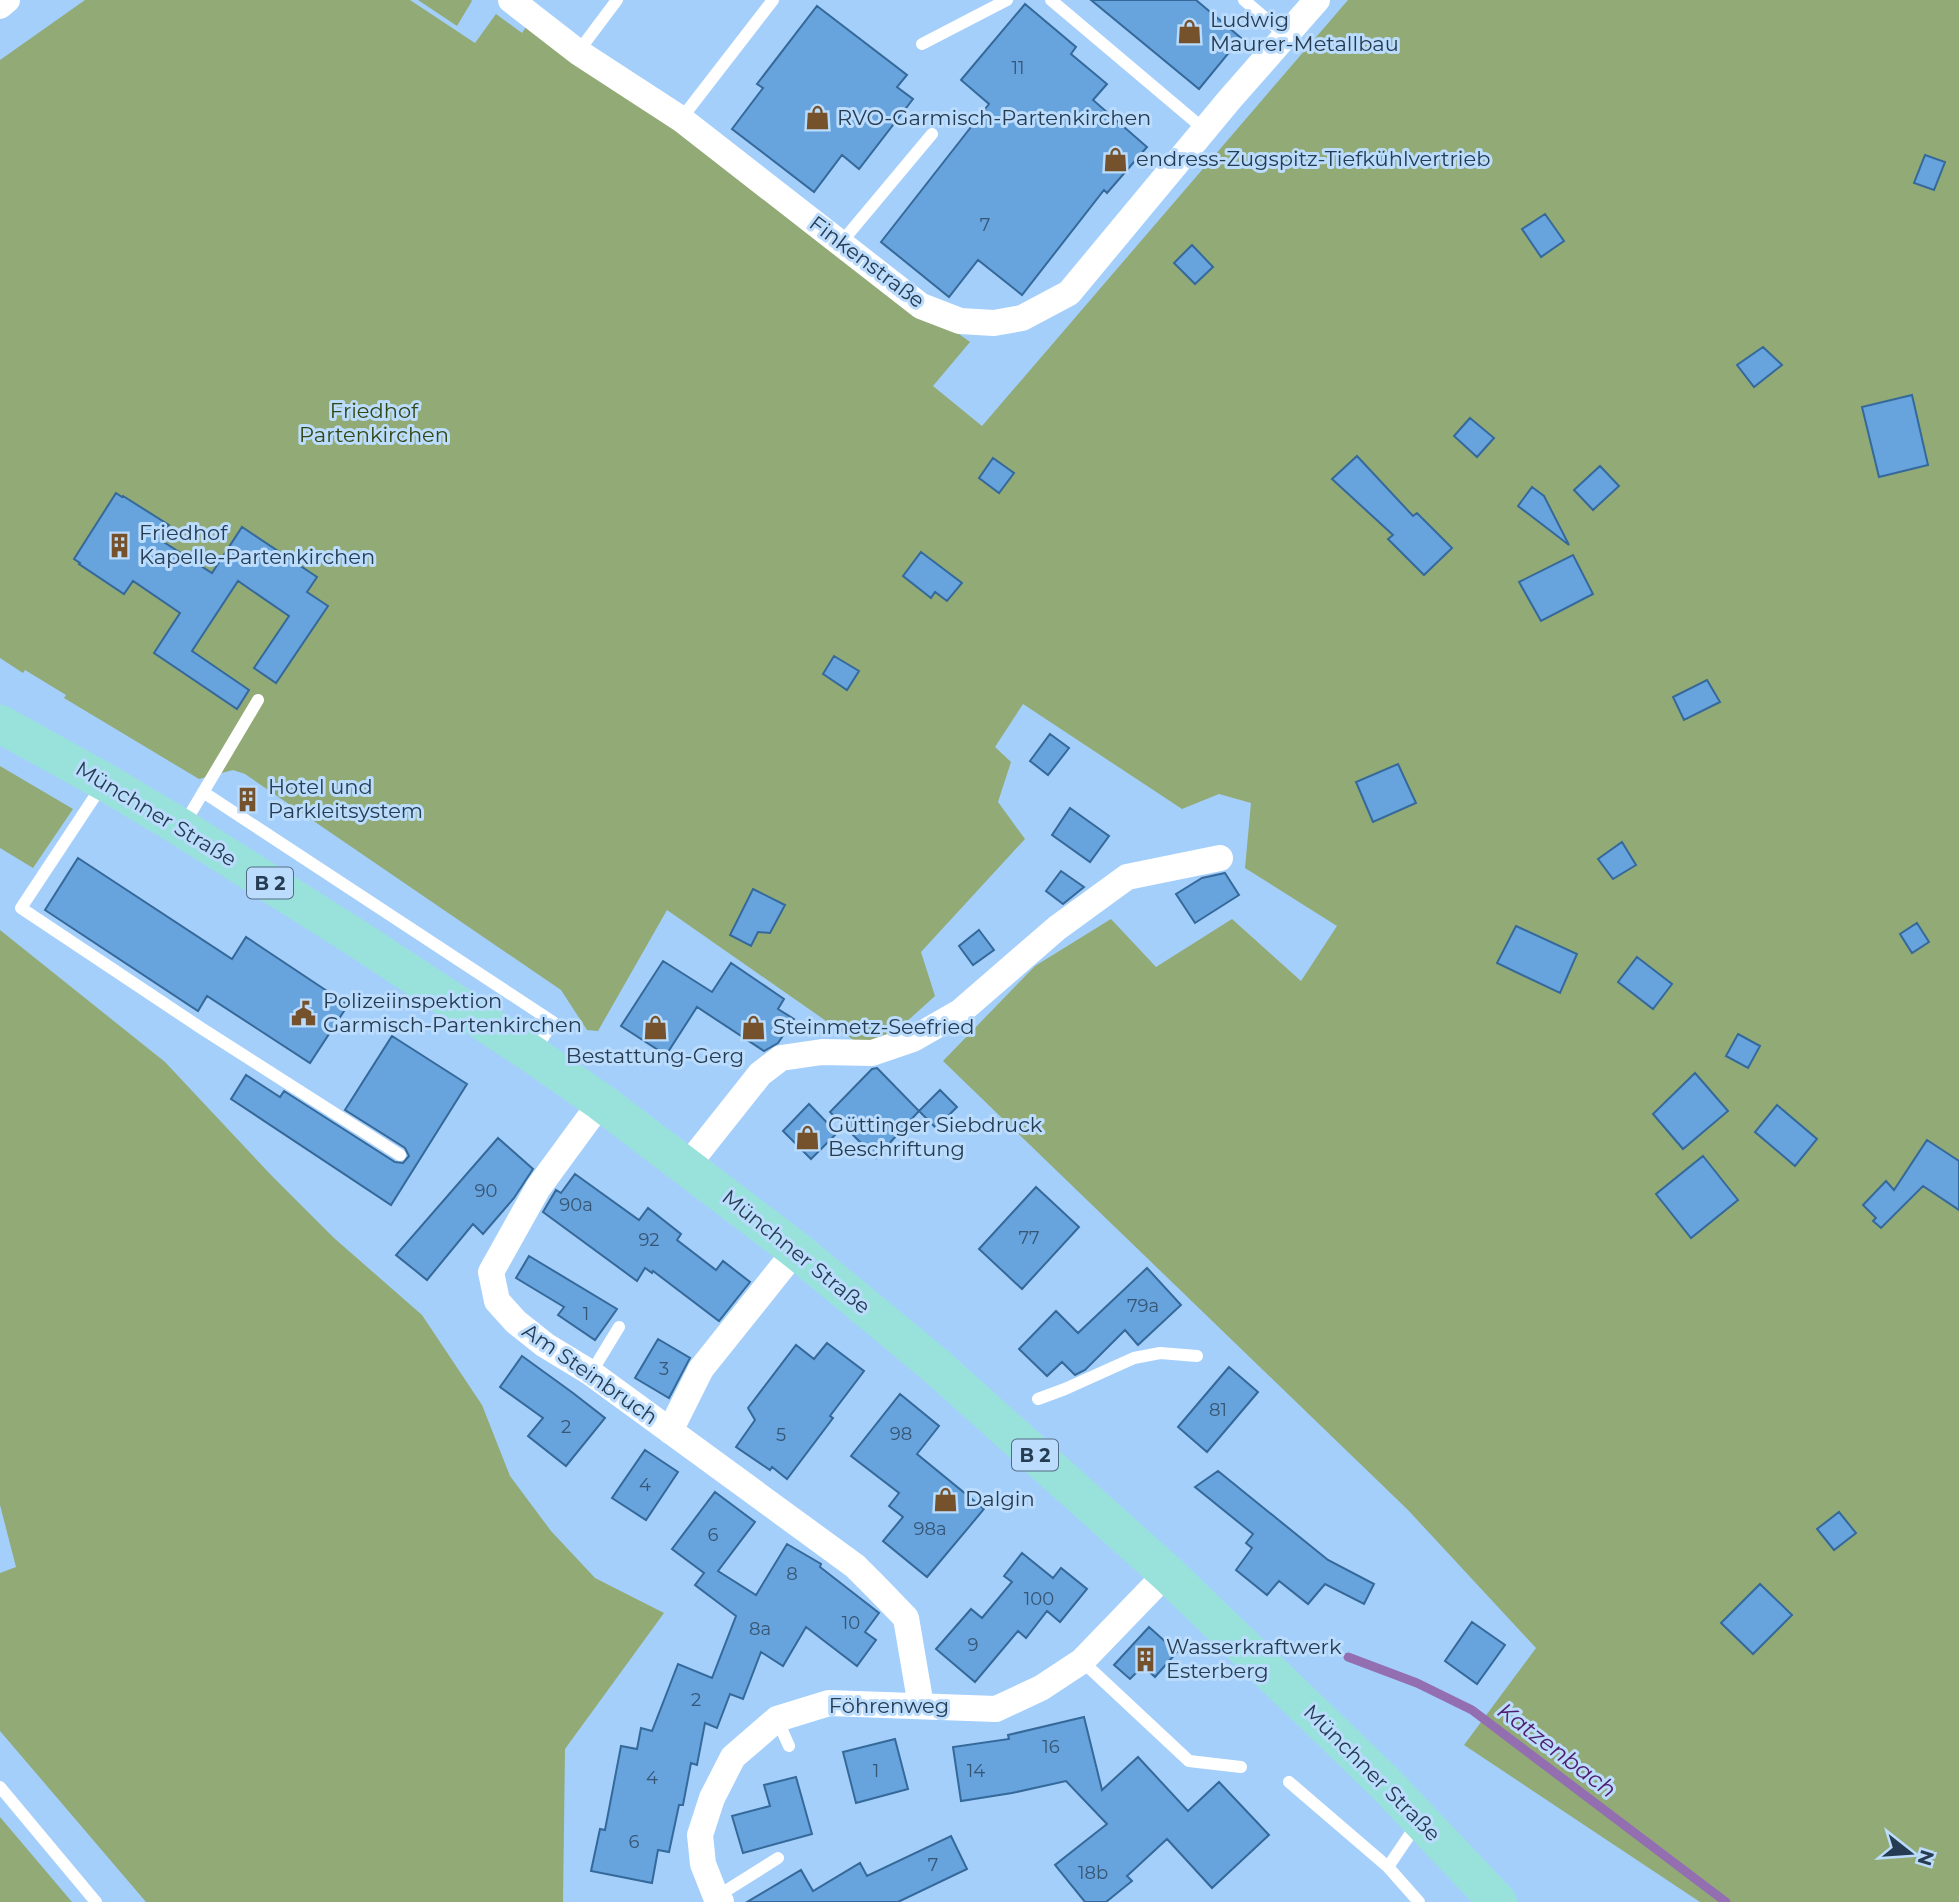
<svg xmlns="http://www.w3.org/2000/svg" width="1959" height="1902" font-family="Montserrat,sans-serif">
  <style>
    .green { fill: #92aa76 }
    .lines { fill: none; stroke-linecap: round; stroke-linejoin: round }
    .stream { stroke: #936fb1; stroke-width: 9 }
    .building { fill: #67a3dd; stroke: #35699a; stroke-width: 2 }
    .lane { stroke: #fff; stroke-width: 12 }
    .street { stroke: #fff; stroke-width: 26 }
    .primary { stroke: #99e2dc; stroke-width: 38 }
    .labels { text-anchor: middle; stroke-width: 6; stroke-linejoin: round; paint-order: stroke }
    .number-label { font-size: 18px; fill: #365675 }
    .shield { fill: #bbdcfc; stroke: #526c85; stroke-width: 2 }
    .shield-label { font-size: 19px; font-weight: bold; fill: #253c52 }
    .poi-label { font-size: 21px; fill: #253c52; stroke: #bbdcfc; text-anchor: start }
    .street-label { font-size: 21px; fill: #253c52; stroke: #bbdcfc }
    .park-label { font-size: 21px; fill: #324712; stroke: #bbdcfc }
    .water-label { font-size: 23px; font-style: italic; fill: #4e1d6e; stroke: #bbdcfc }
  </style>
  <rect width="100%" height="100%" fill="#a4cffb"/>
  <path class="green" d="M85 0H410L475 43 496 14 522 33 528 24 970 342 933 386 982 426 1348 0H1959V1902H1700L1464 1745 1536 1648 1408 1510 943 1061 1035 966 1111 919 1156 967 1232 919 1301 981 1337 926 1245 868 1251 803 1219 794 1182 809 1023 704 995 747 1011 762 998 802 1025 839 921 952 935 996 872 1053 667 910 598 1031 587 1030 561 990 245 774 233 770 199 779 64 698 66 695 25 670 23 673 0 658V60Z
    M418 0H471L472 1 457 26Z
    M0 766 73 809 33 868 0 848Z
    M0 930 165 1062 271 1175 334 1238 422 1315 482 1405 510 1476 551 1531 595 1578 664 1613 565 1749 563 1902H146L0 1731V1573L16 1567 0 1505Z
    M0 1817 72 1902H0Z"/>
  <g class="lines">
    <path class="stream" d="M1348 1657 1417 1683 1472 1710 1726 1902"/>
  </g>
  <path class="building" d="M1091 0H1196L1241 38 1199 89Z
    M1025 4 1076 47 1071 54 1107 84 1093 100 1147 147 1107 193 1104 190 1022 295 978 260 949 297 881 242 989 104 961 80Z
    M817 6 907 75 897 87 913 99 859 169 842 155 814 192 732 129 763 88 757 84Z
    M1925 155 1945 162 1934 190 1914 183Z
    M1545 214 1564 241 1541 257 1522 229Z
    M1192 245 1213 267 1195 284 1174 263Z
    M1763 347 1782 365 1754 387 1737 365Z
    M1912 395 1928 465 1879 477 1862 407Z
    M1470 418 1494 438 1477 457 1454 436Z
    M1357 456 1413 516 1417 513 1452 548 1424 575 1388 539 1393 535 1332 479Z
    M993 458 1014 473 999 493 979 478Z
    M1600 466 1619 486 1593 510 1574 490Z
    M1532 487 1544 496 1569 545 1518 506Z
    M116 493 122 497 123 496 169 525 159 539 212 573 242 527 317 577 307 592 328 606 276 683 254 668 289 616 238 581 192 651 249 690 237 709 154 653 180 613 133 581 124 594 79 564 80 563 74 559Z
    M921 552 962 583 947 601 935 592 931 598 903 576Z
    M1573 555 1593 594 1541 621 1519 582Z
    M834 656 859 671 847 690 823 674Z
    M1707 680 1720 702 1684 720 1673 697Z
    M1050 734 1069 748 1048 775 1030 761Z
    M1398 764 1416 803 1373 822 1356 782Z
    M1070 808 1109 836 1090 862 1052 835Z
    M1622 842 1636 865 1613 879 1598 859Z
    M78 858 232 959 246 937 348 1005 310 1063 207 996 198 1011 45 910Z
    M1061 871 1084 887 1063 904 1046 891Z
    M1225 873 1239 895 1195 923 1176 894 1202 878Z
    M753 889 785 905 770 933 758 932 751 946 730 935Z
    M1917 923 1929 942 1912 953 1900 934Z
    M1516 926 1577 954 1560 993 1497 963Z
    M979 930 994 950 973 965 959 946Z
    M1637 957 1672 984 1653 1009 1618 982Z
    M663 961 712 992 731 963 784 999 778 1009 794 1019 778 1043 764 1051 697 1007 666 1055 621 1026Z
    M1738 1034 1760 1046 1748 1068 1726 1056Z
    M392 1036 467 1084 391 1205 231 1099 246 1075 280 1097 284 1091 395 1162 403 1163 409 1156 405 1148 345 1110Z
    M877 1068 919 1111 876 1158 830 1112 872 1069Z
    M1695 1073 1728 1111 1683 1149 1653 1114Z
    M940 1090 957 1107 936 1128 919 1111Z
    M809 1104 837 1133 811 1159 783 1131Z
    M1777 1105 1817 1139 1795 1166 1755 1132Z
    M498 1138 533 1169 514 1198 483 1234 473 1224 427 1280 396 1255Z
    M1927 1140 1959 1161V1210L1923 1186 1881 1228 1873 1221 1876 1218 1863 1205 1886 1181 1894 1190Z
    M1703 1156 1738 1200 1691 1238 1656 1194Z
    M575 1174 639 1220 648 1208 681 1234 677 1240 716 1270 723 1261 750 1282 719 1321 653 1271 652 1273 645 1268 637 1281 543 1212 556 1190 561 1193Z
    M1036 1187 1079 1227 1022 1289 979 1249Z
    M529 1256 617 1309 595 1340 558 1315 564 1307 516 1278Z
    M1147 1268 1181 1305 1138 1345 1125 1330 1085 1370 1075 1375 1062 1362 1047 1376 1019 1349 1056 1311 1078 1333Z
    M658 1339 690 1358 669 1398 635 1378Z
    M827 1343 864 1371 830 1416 833 1418 787 1479 772 1467 770 1470 736 1447 755 1420 748 1408 796 1345 814 1359Z
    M522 1356 573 1393 605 1418 566 1466 528 1436 543 1418 500 1387Z
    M1229 1367 1258 1392 1207 1452 1178 1427Z
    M900 1394 939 1426 917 1454 984 1509 927 1577 883 1541 903 1517 889 1506 899 1493 851 1456Z
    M645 1450 678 1472 646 1520 612 1498Z
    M1218 1471 1328 1560 1374 1584 1364 1604 1325 1584 1308 1604 1279 1581 1267 1595 1236 1570 1252 1548 1246 1543 1253 1534 1195 1487Z
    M715 1492 755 1522 718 1571 756 1595 787 1544 821 1564 820 1567 879 1613 865 1632 876 1640 857 1666 806 1627 783 1666 761 1652 743 1699 730 1694 717 1728 705 1723 697 1765 691 1763 683 1805H679L669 1852 658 1850 652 1883 591 1871 600 1829 605 1830 621 1746 637 1749 641 1728 652 1731 678 1664 712 1678 736 1616 695 1585 704 1573 672 1549Z
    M1839 1512 1856 1533 1834 1550 1817 1529Z
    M1022 1553 1053 1578 1061 1568 1087 1589 1060 1622 1047 1611 1026 1638 1018 1631 975 1682 936 1649 971 1609 982 1618 1012 1582 1004 1576Z
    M1760 1584 1792 1615 1753 1654 1721 1623Z
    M1472 1622 1505 1645 1477 1684 1445 1661Z
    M1149 1627 1177 1652 1155 1677 1143 1666 1130 1679 1114 1665Z
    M1084 1717 1102 1790 1138 1757 1188 1811 1219 1782 1269 1835 1212 1888 1167 1839 1127 1876 1132 1881 1106 1902H1085L1055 1865 1107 1824 1066 1781 1012 1793 961 1801 953 1747 1009 1739 1008 1735Z
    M895 1739 908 1789 856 1803 843 1752Z
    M796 1777 812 1834 743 1853 732 1816 770 1806 764 1785Z
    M951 1836 967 1869 898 1902H747L801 1870 813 1891 860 1863 867 1876Z"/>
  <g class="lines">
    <path class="lane" d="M1051 0 1205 130
      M1244 0 1286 36
      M922 44 1007 0
      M578 52 617 0
      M681 119 773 0
      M840 244 932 134
      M103 784 21 908 201 1028 400 1155
      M203 792 553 1022 535 1050
      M183 826 258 700
      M591 1373 619 1327
      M1038 1399 1065 1389 1134 1358 1160 1353 1197 1356
      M1082 1661 1189 1761 1241 1767
      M777 1719 789 1746
      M1289 1782 1388 1867 1419 1902
      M0 1787 96 1902
      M1388 1867 1417 1824
      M716 1897 778 1858"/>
    <path class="street" d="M511 0 578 52 681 119 921 306 960 321 994 323 1022 318 1069 293 1230 99 1317 0
      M0 6 7 0
      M601 1102 538 1188 491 1272 497 1301 516 1322 545 1345 591 1373 855 1566 877 1588 906 1618 921 1706
      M687 1166 760 1074 781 1058 822 1052 872 1053 913 1039 960 1012 1057 928 1127 877 1220 858
      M670 1431 701 1369 796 1250
      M721 1902 716 1897 703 1864 700 1835 712 1798 733 1757 777 1719 829 1703 996 1709 1041 1688 1082 1661 1167 1573"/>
    <path class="primary" d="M0 724 105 782 182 828 358 939 532 1054 601 1102 796 1250 935 1365 1167 1573 1384 1782 1498 1902"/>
  </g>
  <defs>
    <symbol id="shop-bare" viewBox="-9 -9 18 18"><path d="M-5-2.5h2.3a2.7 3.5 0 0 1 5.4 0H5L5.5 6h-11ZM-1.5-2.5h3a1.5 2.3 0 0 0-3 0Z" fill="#75522b" stroke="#bbdcfc" stroke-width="2.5" paint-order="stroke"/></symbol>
    <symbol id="building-bare" viewBox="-9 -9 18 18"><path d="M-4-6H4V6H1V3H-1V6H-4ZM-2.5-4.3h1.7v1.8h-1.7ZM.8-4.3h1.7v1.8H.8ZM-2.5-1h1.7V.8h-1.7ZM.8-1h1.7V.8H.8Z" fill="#75522b" stroke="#bbdcfc" stroke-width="2.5" paint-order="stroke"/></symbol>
    <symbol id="civic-bare" viewBox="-9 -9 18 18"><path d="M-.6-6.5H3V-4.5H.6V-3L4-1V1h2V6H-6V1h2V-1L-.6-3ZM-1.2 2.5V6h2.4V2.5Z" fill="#75522b" stroke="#bbdcfc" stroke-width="2.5" paint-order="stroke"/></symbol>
  </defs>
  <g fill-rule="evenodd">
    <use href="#shop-bare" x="1172" y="14" width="35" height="35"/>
    <use href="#shop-bare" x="800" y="100" width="35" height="35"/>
    <use href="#shop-bare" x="1098" y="142" width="35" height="35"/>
    <use href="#building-bare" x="102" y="528" width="35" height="35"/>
    <use href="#building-bare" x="230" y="782" width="35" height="35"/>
    <use href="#civic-bare" x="286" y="996" width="35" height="35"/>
    <use href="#shop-bare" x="638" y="1010" width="35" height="35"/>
    <use href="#shop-bare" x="736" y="1010" width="35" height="35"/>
    <use href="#shop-bare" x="790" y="1120" width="35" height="35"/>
    <use href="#shop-bare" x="928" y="1482" width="35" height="35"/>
    <use href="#building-bare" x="1128" y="1642" width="35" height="35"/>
  </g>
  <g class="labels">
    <g class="number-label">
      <text x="1018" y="74">11</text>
      <text x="985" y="231">7</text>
      <text x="486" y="1197">90</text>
      <text x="576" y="1211">90a</text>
      <text x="1029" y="1244">77</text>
      <text x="649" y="1246">92</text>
      <text x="1143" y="1312">79a</text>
      <text x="586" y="1320">1</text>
      <text x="664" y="1375">3</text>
      <text x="1218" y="1416">81</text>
      <text x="566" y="1433">2</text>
      <text x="901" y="1440">98</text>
      <text x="781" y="1441">5</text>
      <text x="645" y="1491">4</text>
      <text x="930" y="1535">98a</text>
      <text x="713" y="1541">6</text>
      <text x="792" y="1580">8</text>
      <text x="1039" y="1605">100</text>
      <text x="851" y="1629">10</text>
      <text x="760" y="1635">8a</text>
      <text x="973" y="1651">9</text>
      <text x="696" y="1706">2</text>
      <text x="1051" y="1753">16</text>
      <text x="876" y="1777">1</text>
      <text x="976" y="1777">14</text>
      <text x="652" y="1784">4</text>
      <text x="634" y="1848">6</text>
      <text x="933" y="1871">7</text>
      <text x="1093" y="1879">18b</text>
    </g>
    <g class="shield">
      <rect x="247" y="867.5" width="46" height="31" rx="5"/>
      <rect x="1012" y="1439.5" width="46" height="31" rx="5"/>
    </g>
    <g class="shield-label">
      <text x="270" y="890">B 2</text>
      <text x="1035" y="1462">B 2</text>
    </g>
    <g class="poi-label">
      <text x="1210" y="27">Ludwig<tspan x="1210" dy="24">Maurer-Metallbau</tspan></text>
      <text x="837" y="125">RVO-Garmisch-Partenkirchen</text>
      <text x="1136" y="166">endress-Zugspitz-Tiefkühlvertrieb</text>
      <text x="139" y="540">Friedhof<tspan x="139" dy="24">Kapelle-Partenkirchen</tspan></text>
      <text x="268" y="794">Hotel und<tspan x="268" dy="24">Parkleitsystem</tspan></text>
      <text x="323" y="1008">Polizeiinspektion<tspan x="323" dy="24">Garmisch-Partenkirchen</tspan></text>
      <text x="773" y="1034">Steinmetz-Seefried</text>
      <text x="655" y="1063" text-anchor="middle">Bestattung-Gerg</text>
      <text x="828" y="1132">Güttinger Siebdruck<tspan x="828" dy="24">Beschriftung</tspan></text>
      <text x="965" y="1506">Dalgin</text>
      <text x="1166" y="1654">Wasserkraftwerk<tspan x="1166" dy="24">Esterberg</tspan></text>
    </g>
    <g class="street-label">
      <text transform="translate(867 262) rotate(37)" y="7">Finkenstraße</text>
      <text transform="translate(156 814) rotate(31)" y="7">Münchner Straße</text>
      <text transform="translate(796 1252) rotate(39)" y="7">Münchner Straße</text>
      <text transform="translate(590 1374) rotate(35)" y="7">Am Steinbruch</text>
      <text x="889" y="1713">Föhrenweg</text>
      <text transform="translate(1372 1773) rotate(45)" y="7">Münchner Straße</text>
    </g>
    <g class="park-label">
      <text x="374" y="418">Friedhof<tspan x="374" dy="24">Partenkirchen</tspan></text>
    </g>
    <g class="water-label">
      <text transform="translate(1557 1750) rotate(37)" y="8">Katzenbach</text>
    </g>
  </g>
  <g transform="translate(1910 1853) rotate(107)" stroke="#bbdcfc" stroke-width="5" paint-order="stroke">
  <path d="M0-5L12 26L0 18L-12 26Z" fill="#253c52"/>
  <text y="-10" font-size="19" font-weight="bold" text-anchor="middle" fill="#253c52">N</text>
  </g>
</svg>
